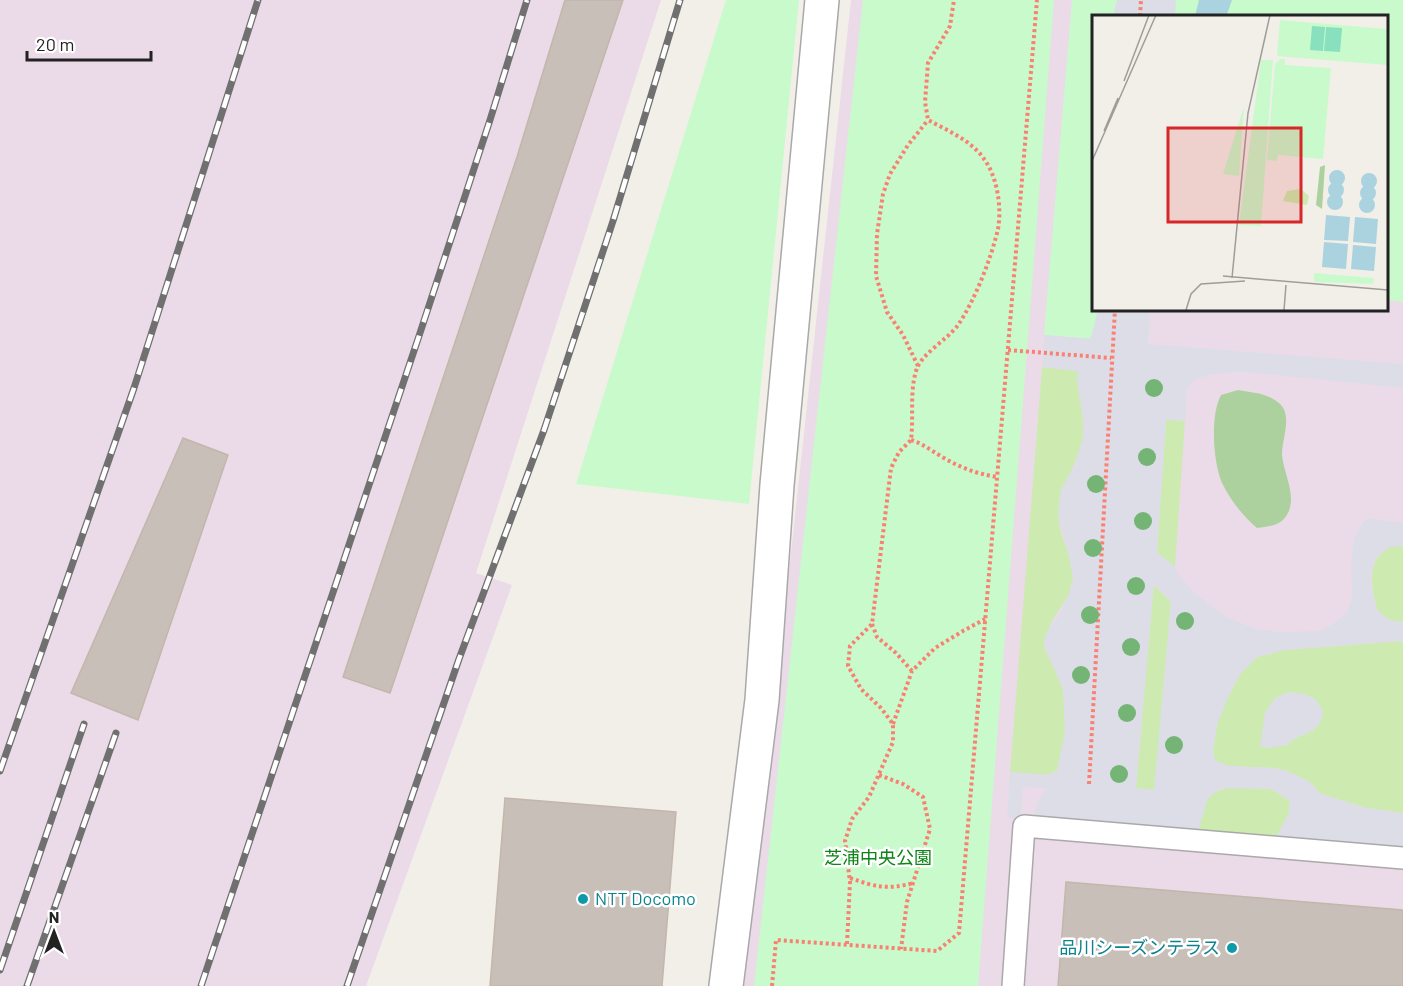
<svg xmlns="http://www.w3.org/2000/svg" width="1403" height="986" font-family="Barlow,'Noto Sans JP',sans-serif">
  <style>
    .industrial { fill: #ebdbe8; fill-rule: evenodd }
    .grass { fill: #cdebb0 }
    .forest { fill: #add19e }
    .park { fill: #c8facc }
    .plaza { fill: #dddde8; fill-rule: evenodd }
    .water { fill: #aad3df }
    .building { fill: #c7bfb8; stroke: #c4b6ab; stroke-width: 1.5 }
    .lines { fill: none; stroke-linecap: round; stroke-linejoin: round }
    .service-casing { stroke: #a9a9a9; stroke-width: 24 }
    .minor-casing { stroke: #a9a9a9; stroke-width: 36 }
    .path { stroke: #fa8072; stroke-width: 4; stroke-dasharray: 3 3; stroke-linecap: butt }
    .service { stroke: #fff; stroke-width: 21 }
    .minor { stroke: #fff; stroke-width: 33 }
    .rail-casing { stroke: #707070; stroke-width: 7 }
    .rail { stroke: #fff; stroke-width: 4.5; stroke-dasharray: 14; stroke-linecap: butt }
    .tree { fill: #74b475 }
    .culture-dot { fill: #0f9aa8; stroke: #fff; stroke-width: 2 }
    .labels { text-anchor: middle; stroke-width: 5; stroke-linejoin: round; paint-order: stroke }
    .park-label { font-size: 18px; fill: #0c8416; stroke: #fff }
    .culture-label { font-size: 18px; fill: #0d838f; stroke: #fff; text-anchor: start }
    .inset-road { fill: none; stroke: #9f9d99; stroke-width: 1.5 }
    .view { fill: #d62828; fill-opacity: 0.15; stroke: #d62828; stroke-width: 3 }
    .inset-edge { fill: none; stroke: #222; stroke-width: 3 }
  </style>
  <rect width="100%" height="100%" fill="#f2efe9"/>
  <path class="industrial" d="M0 0H661L476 573 512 585 366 986H0Z
    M851 0H1403V986H744ZM1094 16H1386V309H1094Z"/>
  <path class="grass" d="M1042 367 1078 371C1076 394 1088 416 1083 439 1077 467 1055 493 1059 522 1061 541 1075 560 1073 580 1071 598 1058 609 1051 624 1048 631 1046 639 1044 646 1050 660 1059 676 1063 691 1069 717 1064 746 1057 771L1047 775 1010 772Z
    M1166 419 1185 421 1175 567 1157 553Z
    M1403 546V622C1394 621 1388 621 1381 615 1376 610 1376 604 1374 597 1370 580 1370 556 1389 547 1393 546 1399 546 1403 546Z
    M1153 584 1171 602 1155 790 1136 789Z
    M1399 641 1403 642V813L1366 808 1331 797 1319 793 1310 782 1287 771 1274 768 1228 766 1215 760 1213 751 1217 724 1228 697 1240 674 1257 657 1285 650Z
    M1241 787 1272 789 1290 801 1289 813 1276 837 1198 831C1206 800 1204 788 1241 787Z"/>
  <path class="forest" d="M1238 390C1254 393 1269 393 1281 405 1292 417 1282 440 1282 454 1283 473 1297 494 1288 513 1282 526 1269 526 1257 528 1242 515 1231 501 1222 483 1213 462 1210 415 1221 395Z"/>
  <path class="park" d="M726 0H799L749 504 576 484Z
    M863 0H1054L978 986H754Z
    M1072 0H1403V302L1387 300 1386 16H1094V309H1150L1148 343 1044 335Z"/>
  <path class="plaza" d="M1117 0H1176L1175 16H1113Z
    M1098 309H1150L1148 344 1403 364V388L1244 372 1213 374 1195 379 1187 388 1185 421 1166 420 1157 552 1175 567 1180 577 1195 593 1226 617 1253 628 1279 632 1320 631 1333 624 1348 611 1352 598 1351 566 1354 538 1364 521 1370 518 1386 521 1403 522V546L1389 547 1381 554 1375 559 1371 575 1372 590 1377 610 1389 620 1403 622V642L1399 641 1285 650 1257 657 1240 674 1228 697 1217 724 1213 751 1215 760 1228 766 1274 768 1287 771 1310 782 1319 793 1331 797 1366 808 1403 813V849L1276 837 1289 813 1290 801 1271 789 1221 788 1208 798 1198 831 1033 819 1039 799 1046 788 1023 787 1020 820 1007 818 1010 772 1047 775 1057 771 1065 733 1063 689 1044 646 1045 635 1060 613 1069 594 1073 578 1068 551 1059 522V502L1061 490 1075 464 1083 438V419L1077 381 1078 371 1042 367 1044 335 1089 339 1092 334ZM1154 584 1171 602 1154 790 1136 788Z
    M1289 692 1305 694 1315 699 1322 709 1323 715 1320 723 1312 731 1294 739 1287 745 1271 748 1260 747 1265 713 1275 698Z"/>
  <path class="water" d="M1199 0H1232L1227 14 1224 16H1195Z"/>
  <path class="building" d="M565 0H623L390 693 343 677 517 157Z
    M183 438 228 455 138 720 71 693Z
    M505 798 676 812 662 986H490Z
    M1066 882 1403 910V986H1058Z"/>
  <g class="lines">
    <defs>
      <path id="service" d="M1013 986 1024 826 1403 858"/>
      <path id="minor" d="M726 986 762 700 777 485 822 0"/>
    </defs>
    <use href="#service" class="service-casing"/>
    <use href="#minor" class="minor-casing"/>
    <path class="path" d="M1140 16 1141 0
      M1008 350 1111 358
      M918 366 903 335 887 312 876 276 877 234 883 194 890 174 908 145 928 120
      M911 440C924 444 933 452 944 458 961 468 978 474 997 477
      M872 624 877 637 896 653 912 671
      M893 724 912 671 935 648 963 631 985 619
      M879 775 903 784 923 797 930 829 907 902 901 949
      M1089 784 1115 309
      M850 878C876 887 886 890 914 883
      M847 944 850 882 845 841 852 819 869 797 893 742V724L881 708 861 689 848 666 850 646 872 624 891 468 899 452 911 440C914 416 909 391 917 368 923 353 948 339 958 325 975 300 991 259 998 229 1002 207 997 176 984 159 972 141 947 130 928 120L925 102 928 63 950 26 954 0
      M772 986 776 940 937 951 959 933 1037 0"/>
    <use href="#service" class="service"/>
    <use href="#minor" class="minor"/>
    <defs>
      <path id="rail" d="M0 771 134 388 258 0
        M0 970 84 724
        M27 986 116 733
        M201 986 419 336 490 120 527 0
        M347 986 459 659 544 430 613 221 680 0"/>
    </defs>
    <use href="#rail" class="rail-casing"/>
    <use href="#rail" class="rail"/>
  </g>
  <g class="tree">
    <circle cx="1154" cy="388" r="9"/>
    <circle cx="1147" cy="457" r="9"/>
    <circle cx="1096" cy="484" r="9"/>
    <circle cx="1143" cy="521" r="9"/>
    <circle cx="1093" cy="548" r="9"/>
    <circle cx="1136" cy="586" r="9"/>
    <circle cx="1090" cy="615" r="9"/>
    <circle cx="1185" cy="621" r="9"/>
    <circle cx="1131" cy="647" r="9"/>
    <circle cx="1081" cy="675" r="9"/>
    <circle cx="1127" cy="713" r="9"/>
    <circle cx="1174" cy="745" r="9"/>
    <circle cx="1119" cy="774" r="9"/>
  </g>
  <g class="culture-dot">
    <circle cx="583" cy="899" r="6"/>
    <circle cx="1232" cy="948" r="6"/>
  </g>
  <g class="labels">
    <g class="park-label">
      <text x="878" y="864">芝浦中央公園</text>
    </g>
    <g class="culture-label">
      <text x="595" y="905">NTT Docomo</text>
      <text x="1220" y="954" text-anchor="end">品川シーズンテラス</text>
    </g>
  </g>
  <g transform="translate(1092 15)">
    <rect width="296" height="296" fill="#f2efe9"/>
    <path d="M209 174 217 181 215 190 191 186 195 176Z" fill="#cdebb0"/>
    <path d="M233 150 230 194 224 190 228 152Z" fill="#add19e"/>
    <path d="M188 5 295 14V50L185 41ZM188 44H193V50L239 53 231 144 186 140 185 146 175 145 183 49ZM169 45H181L169 211 147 210ZM152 91 147 161 131 159ZM222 258 282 263 281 269 222 267Z" fill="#c8facc"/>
    <path d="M220 11 233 12 231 36 218 35ZM234 12 250 13 248 37 232 36Z" fill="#88e0be"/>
    <path d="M237 163a8 8 0 1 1 16 0a8 8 0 1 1-16 0ZM269 166a8 8 0 1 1 16 0a8 8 0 1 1-16 0ZM236 175a8 8 0 1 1 16 0a8 8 0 1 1-16 0ZM268 178a8 8 0 1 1 16 0a8 8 0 1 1-16 0ZM235 187a8 8 0 1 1 16 0a8 8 0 1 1-16 0ZM267 190a8 8 0 1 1 16 0a8 8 0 1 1-16 0ZM234 200 258 202 256 226 232 225ZM263 202 286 204 284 229 261 227ZM232 227 256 229 254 254 230 252ZM261 230 284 232 282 256 259 254Z" fill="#aad3df"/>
    <path class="inset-road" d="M32 66 57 0M12 116 26 83M0 146 64 0M131 261 296 275M140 263 156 98 178 0M94 295 99 279 109 269 153 266M192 295 194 270"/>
    <path class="view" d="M76 113H209V207H76Z"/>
    <rect width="296" height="296" class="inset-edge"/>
  </g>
  <g transform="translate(54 932)" stroke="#ffffff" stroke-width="4.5" paint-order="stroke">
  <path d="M0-4.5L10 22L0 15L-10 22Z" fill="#222222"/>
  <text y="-9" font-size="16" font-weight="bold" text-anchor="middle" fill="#222222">N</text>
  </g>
  <path d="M27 51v9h124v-9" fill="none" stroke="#222222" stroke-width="3"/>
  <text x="36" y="51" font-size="18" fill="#222222" stroke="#ffffff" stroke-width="4.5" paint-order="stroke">20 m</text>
</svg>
